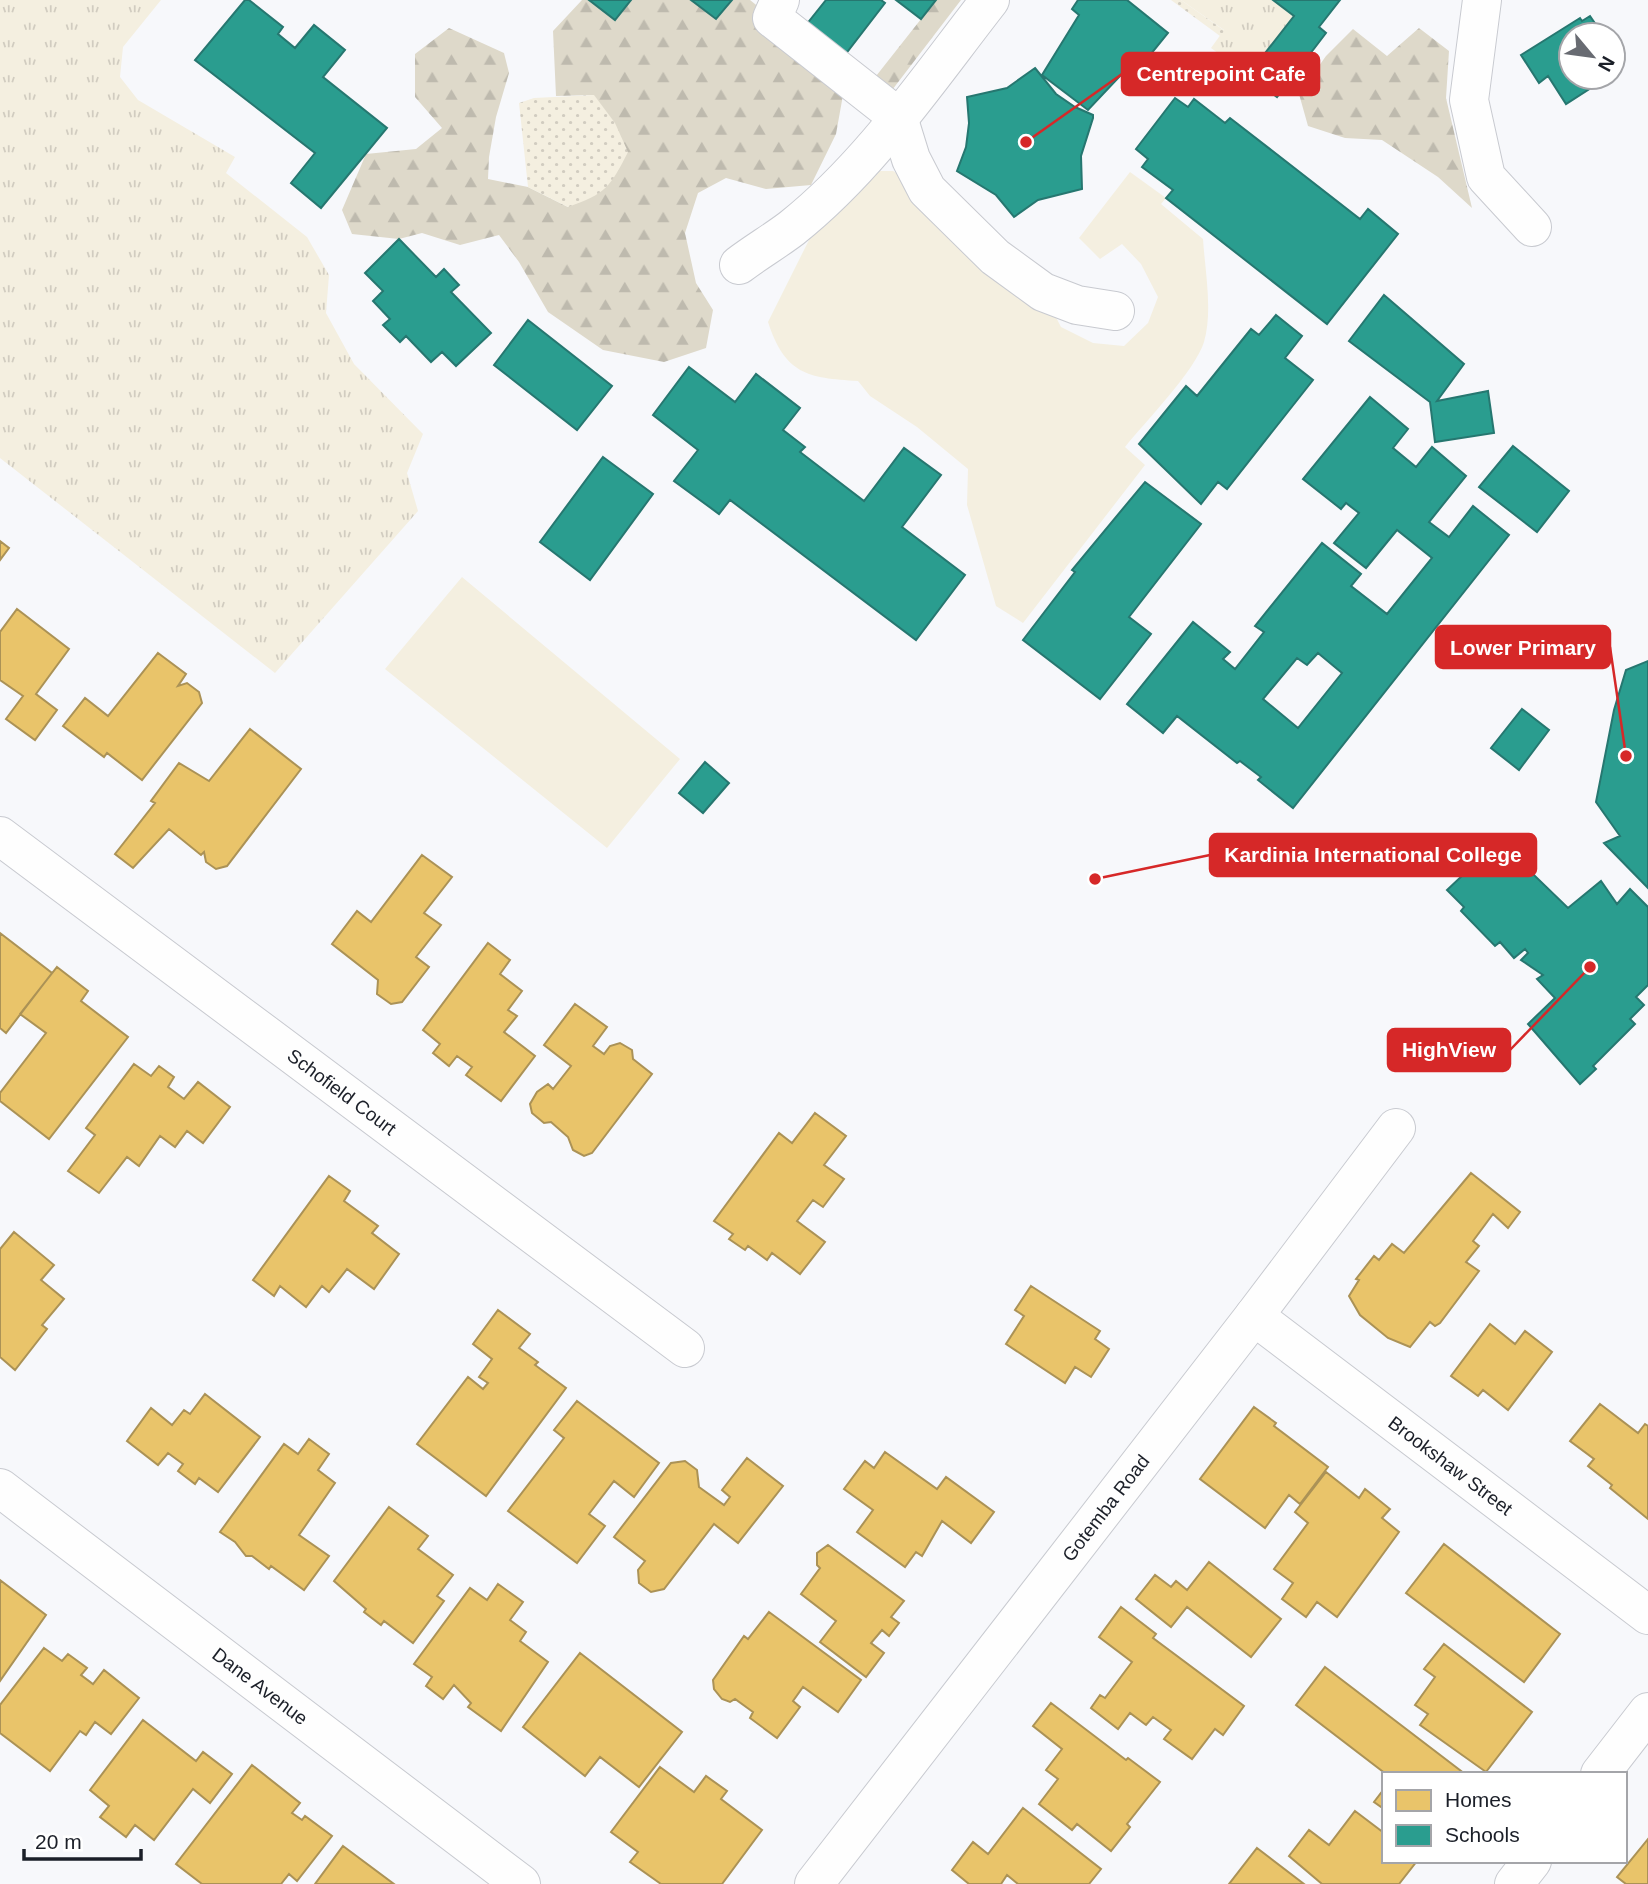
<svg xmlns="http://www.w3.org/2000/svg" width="1648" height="1884" font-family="Helvetica,sans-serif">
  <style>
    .grass { fill: url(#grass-tufts) }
    .forest { fill: url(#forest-firs) }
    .park { fill: #f4efe0 }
    .garden { fill: url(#garden-dots) }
    .homes { fill: #e9c46a; stroke: #ab9256; stroke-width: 2 }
    .schools { fill: #2a9d8f; stroke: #267770; stroke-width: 2; fill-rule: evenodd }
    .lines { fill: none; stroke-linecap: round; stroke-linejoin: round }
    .minor-casing { stroke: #c8cad0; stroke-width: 40 }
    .minor { stroke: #fefefe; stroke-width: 38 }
    .labels { text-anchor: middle; stroke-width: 7; stroke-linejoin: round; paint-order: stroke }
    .street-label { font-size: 19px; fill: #1b1f28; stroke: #fff }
    .leader { fill: none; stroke: #d62828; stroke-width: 2.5 }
    .callout-dot { fill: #d62828; stroke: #fff; stroke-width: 2.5 }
    .callout { fill: #d62828; stroke: #d62828; stroke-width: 2.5 }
    .callout-label { font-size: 21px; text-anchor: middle; font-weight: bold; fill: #fff }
  </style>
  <defs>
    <pattern id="grass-tufts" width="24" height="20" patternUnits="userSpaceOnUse" patternTransform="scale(1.75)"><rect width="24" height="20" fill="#f4efe0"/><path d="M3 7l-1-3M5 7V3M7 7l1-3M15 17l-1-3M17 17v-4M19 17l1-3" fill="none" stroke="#d1ccc0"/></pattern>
    <pattern id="forest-firs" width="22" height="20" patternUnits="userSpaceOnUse" patternTransform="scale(1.75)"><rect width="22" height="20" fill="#ded9ca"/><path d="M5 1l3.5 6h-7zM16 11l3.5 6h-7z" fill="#bebaae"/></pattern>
    <pattern id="garden-dots" width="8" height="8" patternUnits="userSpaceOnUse" patternTransform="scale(1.75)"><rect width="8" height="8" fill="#f4efe0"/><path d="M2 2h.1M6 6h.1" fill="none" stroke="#d1ccc0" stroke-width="1.8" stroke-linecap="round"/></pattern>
  </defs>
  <rect width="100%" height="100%" fill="#f7f8fb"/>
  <path class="grass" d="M0 0H161L123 47 120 77 138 100 235 157 226 173 307 237 329 275 326 313 354 364 423 434 407 473 418 511 275 673 0 458Z
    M1181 0H1273L1294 16 1248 75 1211 48 1224 30Z"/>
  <path class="forest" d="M582 0H589L615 20 631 0H691L716 19 732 0H750L834 68 843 95 836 134 811 185 766 189 726 178 698 193 685 233 696 283 713 310 706 348 664 362 603 350 548 312 519 262 499 235 460 245 422 233 399 239 352 234 342 210 366 154 416 149 442 128 415 97V54L449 28 504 53 509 73 496 117 489 157 488 179 528 187 568 207 594 95 556 96 553 31Z
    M936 0H961L886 98 869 85Z
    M1419 28 1449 51 1446 98 1472 208 1438 177 1382 140 1345 138 1308 126 1299 94 1326 56 1353 29 1387 56Z"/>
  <path class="park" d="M858 171H893L933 193 1043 292 1061 327 1093 343 1124 346 1148 323 1158 297 1141 264 1122 244 1100 259 1079 238 1130 172 1166 198 1161 204 1203 239C1205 271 1213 311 1204 342 1195 371 1145 422 1125 447L1145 465 1023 623 996 606 967 505 968 469 917 427 870 396 858 381C807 378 785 374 768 322L815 228Z
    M462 577 680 759 607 848 385 669Z"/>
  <path class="garden" d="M1171 0H1181L1225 31 1220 36Z
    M594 95 615 123 628 152C610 187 606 194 568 207L528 187 519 103 534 98Z"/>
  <path class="homes" d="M0 541 9 548 0 560Z
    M17 609 69 649 36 694 57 710 35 740 6 719 23 696 0 680V632Z
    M158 653 186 674 178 686 187 683 199 692 202 703 142 780 107 753 104 757 63 726 85 698 108 716Z
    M250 729 301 769 227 866 216 869 206 862 204 852 201 855 169 829 133 868 115 854 155 803 151 801 179 763 209 781Z
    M422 855 452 877 424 913 441 925 416 957 429 967 402 1002 391 1004 377 994 378 980 332 944 357 911 371 922Z
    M0 933 52 973 6 1033 0 1028Z
    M488 943 510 960 500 974 522 991 508 1010 517 1016 504 1032 535 1056 501 1101 466 1075 472 1067 457 1056 449 1066 433 1053 440 1044 423 1030Z
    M57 967 88 991 81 1001 128 1037 49 1139 0 1101V1093L46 1033 20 1014Z
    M575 1004 607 1027 593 1046 604 1054 610 1046 620 1043 632 1050 633 1059 652 1074 592 1153 584 1156 573 1150 568 1137 551 1122 544 1123 532 1113 530 1104 537 1092 548 1084 553 1089 571 1066 544 1045Z
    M134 1064 151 1076 159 1066 174 1077 168 1087 184 1099 198 1082 230 1107 203 1143 187 1131 175 1147 160 1136 139 1166 127 1157 99 1193 68 1171 95 1135 86 1128Z
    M815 1113 846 1136 824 1165 844 1179 823 1207 813 1200 797 1221 825 1242 800 1274 772 1253 767 1260 748 1246 745 1250 729 1239 733 1234 714 1221 779 1133 792 1143Z
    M1471 1173 1520 1212 1508 1228 1493 1214 1473 1241 1479 1246 1466 1262 1479 1271 1440 1323 1435 1326 1430 1322 1410 1347 1388 1338 1360 1315 1349 1296 1359 1280 1356 1279 1374 1256 1379 1260 1392 1244 1404 1253Z
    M329 1176 350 1191 344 1201 378 1226 372 1233 399 1254 374 1289 347 1269 329 1292 322 1286 306 1307 280 1286 274 1296 253 1280Z
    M14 1232 54 1265 41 1280 64 1299 42 1325 47 1329 15 1370 0 1357V1249Z
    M1031 1286 1100 1331 1095 1339 1109 1349 1091 1377 1075 1367 1065 1383 1006 1344 1024 1316 1015 1310Z
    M498 1310 530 1334 519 1348 538 1362 535 1365 566 1388 486 1496 417 1444 468 1377 483 1389 488 1383 479 1377 492 1359 473 1344Z
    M1490 1324 1515 1344 1525 1331 1552 1352 1508 1410 1483 1390 1478 1396 1451 1376Z
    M205 1394 260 1437 218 1492 199 1478 195 1484 178 1471 183 1464 168 1453 158 1465 127 1441 151 1408 172 1425 184 1410 190 1414Z
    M577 1401 659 1463 634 1497 614 1481 589 1514 605 1526 577 1563 508 1511 564 1438 554 1430Z
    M1600 1404 1638 1433 1645 1424 1648 1426V1519L1610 1488 1612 1485 1588 1466 1594 1459 1570 1441Z
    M1254 1407 1276 1423 1274 1426 1328 1467 1300 1504 1289 1495 1265 1528 1200 1479Z
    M309 1439 329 1454 318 1470 335 1483 299 1535 329 1556 304 1590 271 1566 269 1569 252 1556H246L235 1542 220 1532 284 1444 298 1454Z
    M885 1452 937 1489 946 1477 994 1512 971 1543 942 1521 922 1556 916 1552 905 1567 857 1532 873 1510 844 1489 865 1461 874 1468Z
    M747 1458 783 1486 738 1543 714 1524 664 1589 651 1592 639 1583 638 1570 645 1561 614 1537 671 1463 685 1461 697 1470 699 1487 724 1505 730 1497 722 1490Z
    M1326 1472 1359 1498 1365 1489 1390 1509 1382 1518 1399 1532 1337 1617 1317 1602 1306 1617 1282 1599 1293 1583 1274 1569 1308 1523 1295 1512Z
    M389 1507 428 1536 418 1549 453 1575 437 1596 444 1601 413 1643 384 1621 381 1625 364 1612 366 1609 334 1581Z
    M1444 1544 1560 1634 1524 1682 1406 1593Z
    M828 1545 904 1601 891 1617 899 1623 889 1636 882 1630 871 1643 884 1653 866 1677 820 1642 836 1621 801 1594 820 1568 817 1565V1553Z
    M1209 1562 1281 1619 1251 1657 1187 1607 1171 1627 1136 1599 1155 1575 1171 1587 1176 1581 1187 1590Z
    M0 1580 46 1615 0 1681Z
    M498 1584 523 1602 510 1620 526 1632 520 1641 548 1662 501 1731 468 1707 471 1703 454 1685 443 1699 426 1686 432 1677 414 1664 470 1588 487 1600Z
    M1121 1607 1156 1634 1153 1638 1244 1706 1223 1735 1215 1729 1192 1759 1164 1739 1171 1730 1153 1717 1146 1725 1130 1713 1118 1729 1091 1708 1100 1695 1105 1698 1132 1662 1099 1637Z
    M769 1612 861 1680 838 1712 803 1687 793 1701 800 1707 777 1738 750 1718 753 1712 735 1699 730 1702 722 1699 714 1689 713 1680 744 1636 748 1639Z
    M1444 1644 1532 1712 1486 1772 1420 1725 1428 1714 1415 1705 1435 1677 1424 1669Z
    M44 1648 62 1661 68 1654 87 1668 81 1675 93 1684 104 1670 139 1698 111 1734 95 1722 86 1735 80 1731 50 1771 0 1733V1705Z
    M580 1653 682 1732 639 1787 600 1757 585 1776 523 1727Z
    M1325 1667 1465 1774H1386L1296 1705Z
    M1051 1703 1126 1760 1128 1758 1160 1782 1127 1824 1130 1827 1111 1851 1077 1824 1072 1830 1039 1804 1058 1779 1046 1770 1062 1749 1033 1726Z
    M143 1720 196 1761 203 1752 232 1774 210 1803 193 1789 154 1840 135 1825 126 1837 100 1817 109 1806 90 1790Z
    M252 1765 300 1803 292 1813 302 1820 305 1816 332 1836 297 1881 289 1874 281 1884H202L176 1864Z
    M660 1767 694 1792 706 1776 727 1791 721 1799 762 1830 722 1884H661L630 1862 638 1852 611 1832Z
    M1384 1789V1809L1374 1802Z
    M1023 1808 1101 1869 1089 1884H1018L1007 1875 1001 1884H969L952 1870 973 1842 988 1854Z
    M1355 1811 1384 1833V1861H1417L1399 1884H1322L1289 1856 1309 1830 1329 1845Z
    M1648 1839V1884H1626L1617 1877Z
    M343 1846 394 1884H315Z
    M1257 1848 1304 1884H1229Z"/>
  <path class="schools" d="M245 0H249L283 27 278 34 295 48 314 25 345 50 323 77 387 128 321 208 291 183 315 153 195 60Z
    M589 0H631L615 20Z
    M691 0H732L716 19Z
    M826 0H881L885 3 841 60 802 30Z
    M896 0H936L921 19Z
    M1078 0H1127L1168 33 1142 65 1136 59 1088 110 1042 75 1079 15 1072 9Z
    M1273 0H1340L1319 27 1326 33 1277 97 1248 75 1294 16Z
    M1590 16 1603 35H1571V77H1608L1566 104 1548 76 1539 83 1521 55 1580 18 1582 21Z
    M1035 68 1056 94 1075 107 1093 115V118L1081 156 1082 189 1038 200 1014 217 996 195 957 171 966 147 969 123 967 97 1007 88Z
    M1175 98 1188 107 1194 99 1225 123 1230 118 1360 219 1368 209 1398 234 1327 324 1166 198 1173 190 1142 167 1148 159 1136 149Z
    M399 239 436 277 444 269 459 285 451 292 491 333 456 366 442 352 431 362 406 336 400 342 383 325 390 319 373 301 383 291 365 273Z
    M1384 295 1464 364 1437 401 1488 391 1494 433 1435 442 1430 402 1349 341Z
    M1276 315 1302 336 1285 358 1313 380 1227 489 1218 482 1201 504 1139 444 1186 386 1197 396 1251 329 1259 335Z
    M528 320 612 386 577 430 494 365Z
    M689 367 735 402 756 374 800 408 783 430 805 447 800 452 864 501 904 448 941 475 902 527 965 575 916 640 730 500 719 514 674 481 698 450 653 415Z
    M1370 397 1408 429 1393 448 1416 467 1432 447 1466 476 1429 522 1449 537 1473 506 1509 535 1293 808 1258 780 1261 777 1240 761 1237 763 1177 716 1163 733 1127 704 1193 622 1230 652 1223 659 1235 669 1264 632 1255 626 1322 543 1361 574 1351 586 1387 614 1432 558 1397 530 1366 568 1334 543 1359 513 1346 503 1341 509 1303 479ZM1318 653 1342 673 1298 728 1263 699 1297 658 1307 665Z
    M1513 446 1569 491 1537 532 1479 487Z
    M603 457 653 494 590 580 540 542Z
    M1145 482 1201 524 1129 617 1151 634 1100 699 1023 640 1075 572 1072 570Z
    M1648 661V888L1604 843 1620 836 1596 802 1614 710 1626 670Z
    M1522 709 1549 730 1519 770 1491 748Z
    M705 762 729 783 703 813 679 793Z
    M1505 847 1568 908 1601 881 1617 904 1630 889 1648 907V985L1636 997 1644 1005 1630 1019 1635 1024 1593 1066 1596 1069 1580 1084 1528 1024 1555 998 1537 979 1543 975 1521 960 1528 953 1525 949 1514 958 1500 942 1495 946 1461 911 1464 907 1447 890 1481 858 1487 865Z"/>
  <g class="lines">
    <defs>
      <g id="minor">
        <path d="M780 0 772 18 898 117 911 159 927 190 995 257 1043 292 1077 305 1115 311"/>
        <path d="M1482 0 1469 100 1486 177 1532 227"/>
        <path d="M739 265C756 252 775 241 792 228 870 166 929 78 990 0"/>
        <path id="s1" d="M0 836 685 1348"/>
        <path id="s2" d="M1254 1316 1648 1615"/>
        <path id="s3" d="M0 1488 521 1884"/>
        <path d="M1600 1774 1648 1712"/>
        <path id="s4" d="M814 1884 1254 1316 1396 1128"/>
        <path d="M1514 1884 1532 1861"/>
      </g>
    </defs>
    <use href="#minor" class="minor-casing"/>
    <use href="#minor" class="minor"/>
  </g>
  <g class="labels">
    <g class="street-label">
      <text dy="7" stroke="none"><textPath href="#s1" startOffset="427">Schofield Court</textPath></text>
      <text dy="7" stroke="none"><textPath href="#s2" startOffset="247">Brookshaw Street</textPath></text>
      <text dy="7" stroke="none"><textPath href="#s4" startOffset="476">Gotemba Road</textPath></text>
      <text dy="7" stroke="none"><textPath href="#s3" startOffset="327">Dane Avenue</textPath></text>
    </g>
  </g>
  <path class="leader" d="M1026 142L1122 74M1626 756L1610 647M1095 879L1210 855M1590 967L1510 1050"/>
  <g class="callout-dot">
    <circle cx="1026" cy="142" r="7"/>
    <circle cx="1626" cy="756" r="7"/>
    <circle cx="1095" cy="879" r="7"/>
    <circle cx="1590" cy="967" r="7"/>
  </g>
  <g class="callout">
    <rect x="1122" y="53" width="197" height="42" rx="7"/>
    <rect x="1436" y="626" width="174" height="42" rx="7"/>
    <rect x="1210" y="834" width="326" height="42" rx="7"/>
    <rect x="1388" y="1029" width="122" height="42" rx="7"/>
  </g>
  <g class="callout-label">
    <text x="1221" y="81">Centrepoint Cafe</text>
    <text x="1523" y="655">Lower Primary</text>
    <text x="1373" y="862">Kardinia International College</text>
    <text x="1449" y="1057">HighView</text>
  </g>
  <rect x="1382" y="1772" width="245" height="91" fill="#ffffff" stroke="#a4a5a9" stroke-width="2"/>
  <rect x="1396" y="1790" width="35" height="21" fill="#e9c46a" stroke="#a4a5a9" stroke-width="2"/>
  <text x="1445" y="1807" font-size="21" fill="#1b1f28">Homes</text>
  <rect x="1396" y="1825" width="35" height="21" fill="#2a9d8f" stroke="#a4a5a9" stroke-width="2"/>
  <text x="1445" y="1842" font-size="21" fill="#1b1f28">Schools</text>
  <g transform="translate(1592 56) rotate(119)"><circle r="33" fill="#ffffff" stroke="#a4a5a9" stroke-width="2"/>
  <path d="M0-5L12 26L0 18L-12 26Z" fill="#686b72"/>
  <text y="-10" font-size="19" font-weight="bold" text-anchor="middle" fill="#1b1f28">N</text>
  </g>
  <path d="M24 1849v10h117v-10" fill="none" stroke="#1b1f28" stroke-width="3.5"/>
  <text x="35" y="1849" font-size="21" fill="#1b1f28" stroke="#ffffff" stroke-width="5" paint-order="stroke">20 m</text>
</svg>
